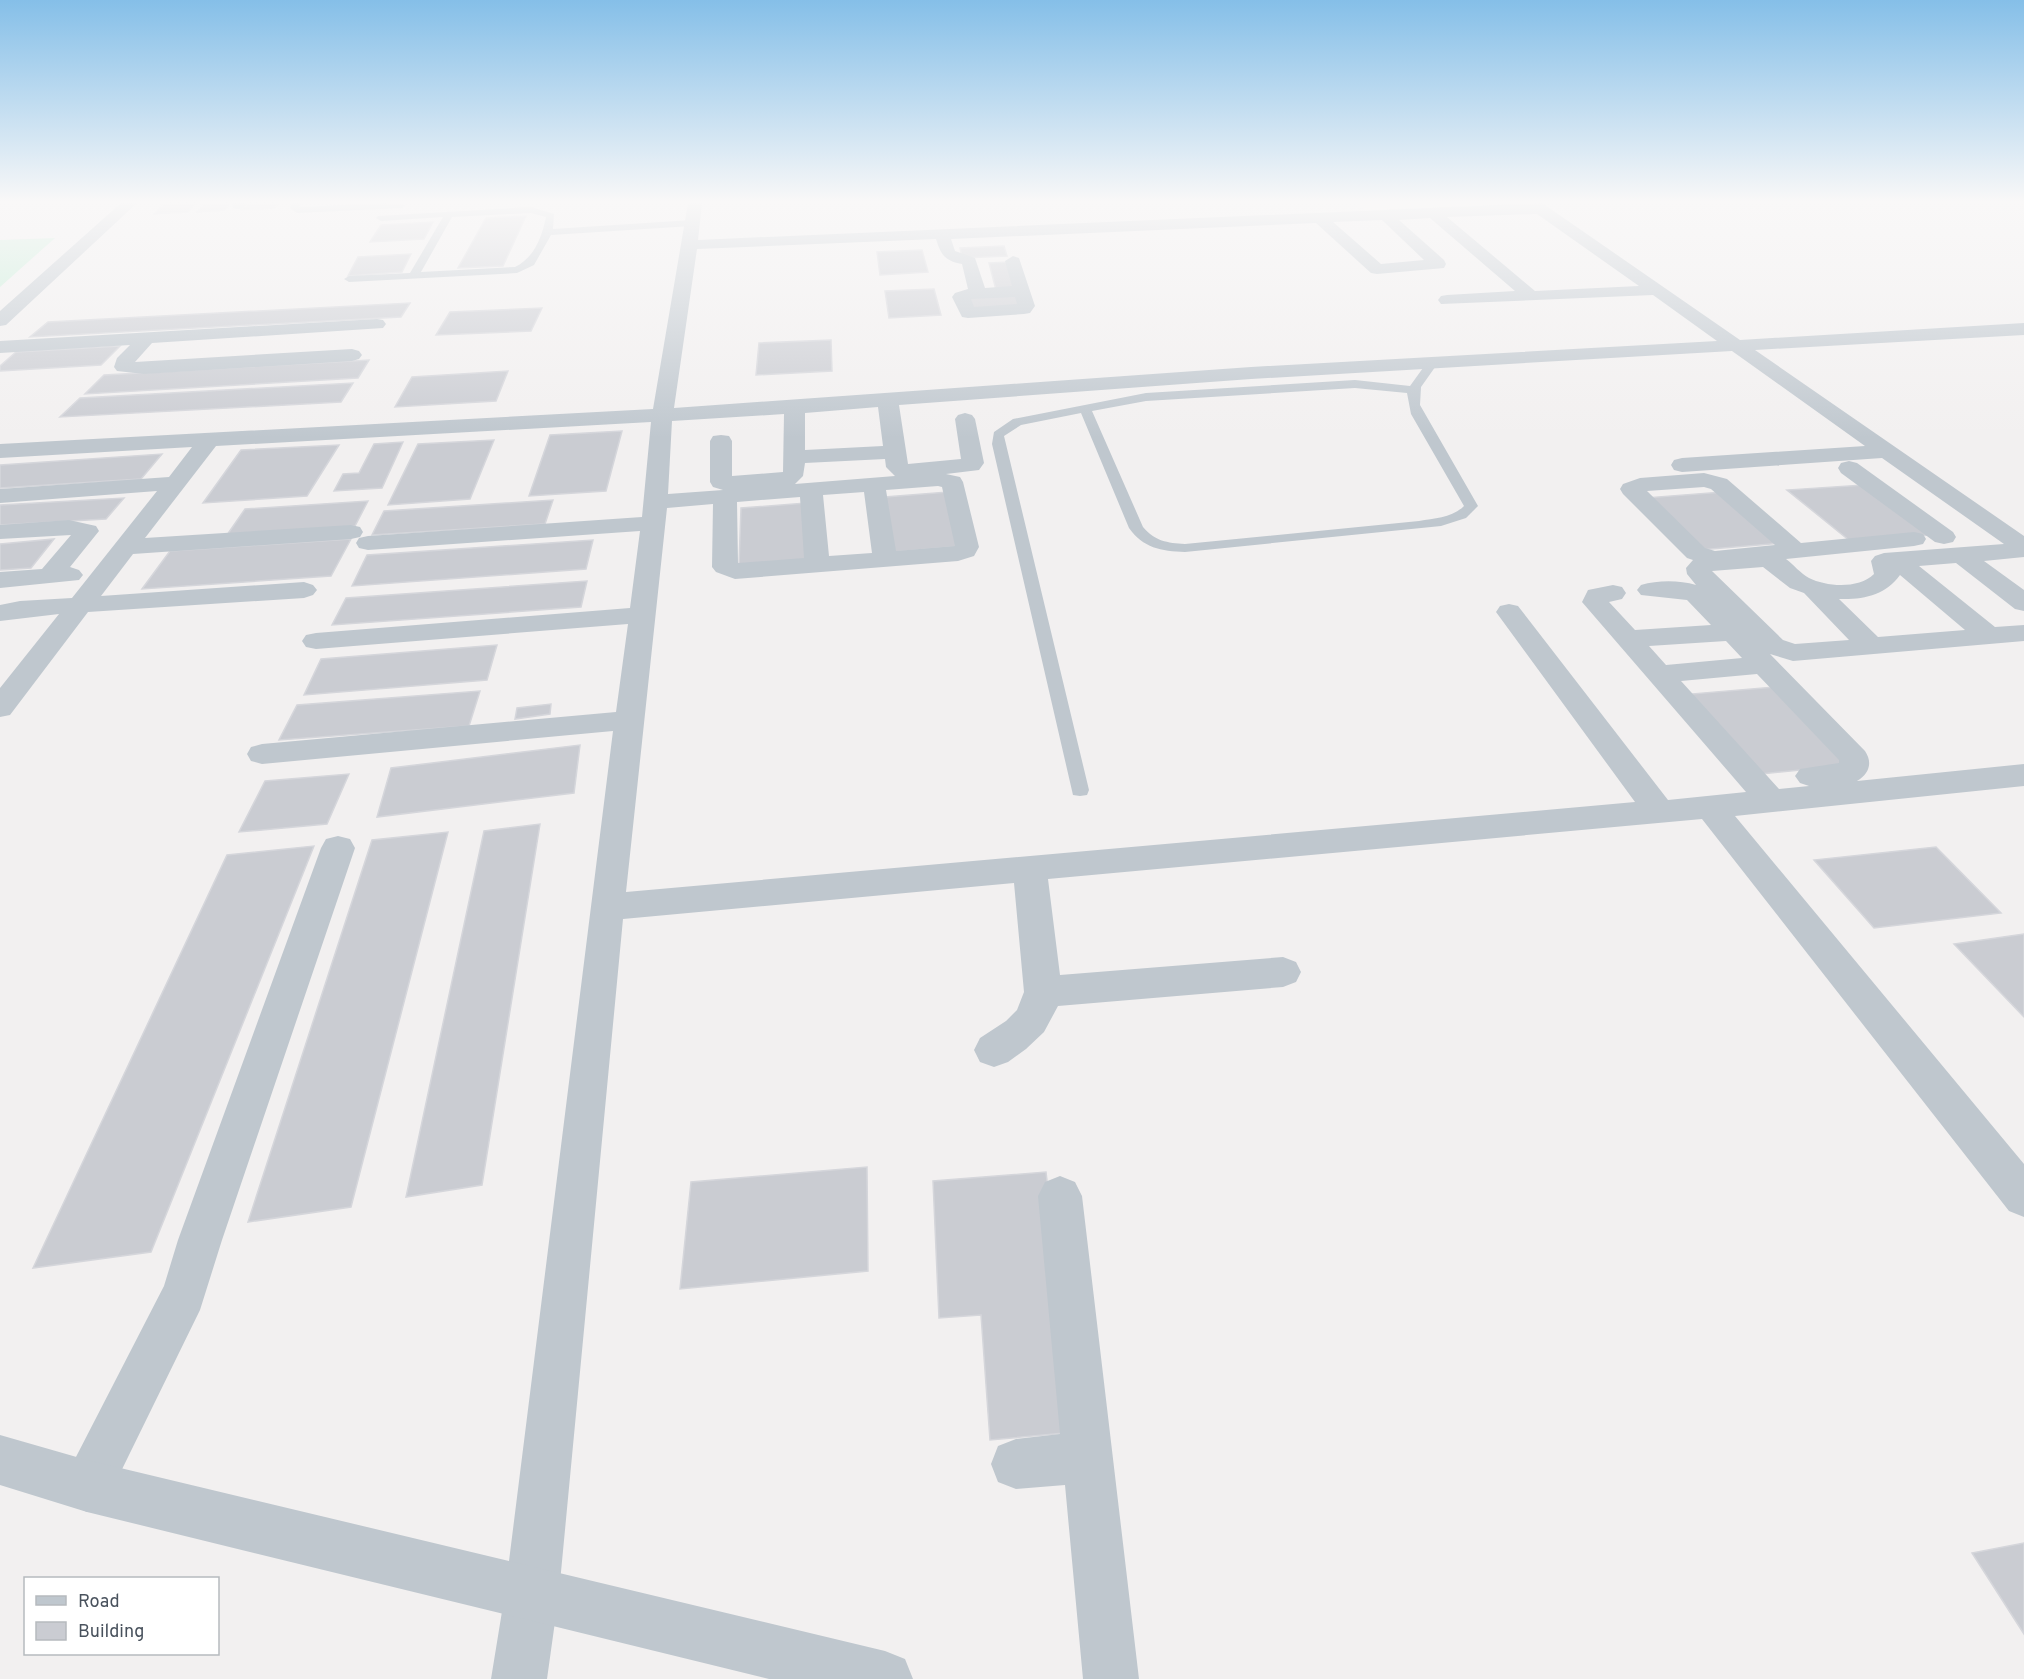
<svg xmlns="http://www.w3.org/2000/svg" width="2024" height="1679" font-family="Overpass,sans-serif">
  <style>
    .commercial { fill: #fbf8eb }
    .green { fill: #c2edd5 }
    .building { fill: #caccd2; stroke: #d5d6db; stroke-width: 1.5 }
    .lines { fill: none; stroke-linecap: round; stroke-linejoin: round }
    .service { fill: #bfc7ce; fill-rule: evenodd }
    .minor { fill: #bfc7ce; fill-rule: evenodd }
    .tertiary { fill: #bfc7ce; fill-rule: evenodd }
  </style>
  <rect width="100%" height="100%" fill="#f2f0f0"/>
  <path class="commercial" d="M1357 203H1512V204L1364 210Z"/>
  <path class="green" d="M55 238 0 287V240Z"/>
  <path class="building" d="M165 203H196L188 212 154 214Z
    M230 203 225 210 197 212 203 205Z
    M248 203H279L275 208 241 210Z
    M526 216 503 266 458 268 486 218Z
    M433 222 424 239 370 242 381 225Z
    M1004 246 1007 256 962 258 960 248Z
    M922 250 928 272 880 275 877 252Z
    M411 254 402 272 348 276 358 257Z
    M1009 262 1016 289 996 290 989 263Z
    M934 289 941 315 889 318 885 291Z
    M1016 295 1020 307 970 309 967 297Z
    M410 303 401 317 30 337 48 322Z
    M542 308 531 331 436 335 450 312Z
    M831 340 832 371 756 375 759 343Z
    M120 346 101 365 0 371V366L16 352Z
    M369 360 358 378 85 394 104 375Z
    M508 371 496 401 395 407 412 377Z
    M353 383 341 402 60 417 80 398Z
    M622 431 606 491 529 496 550 435Z
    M494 440 470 499 388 505 418 444Z
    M403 442 382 488 334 491 343 474 359 473 374 444Z
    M339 445 307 496 203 503 241 450Z
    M162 454 141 479 0 488V465Z
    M1864 485 1931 535 1850 541 1787 490Z
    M948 492 962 546 894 552 885 497Z
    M1723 492 1782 543 1699 550 1644 498Z
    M124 498 106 519 0 525V505Z
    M553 500 545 524 372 535 384 511Z
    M368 501 355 526 227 535 245 509Z
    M806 503 809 559 739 565 741 508Z
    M54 539 31 568 0 570V544Z
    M351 539 331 576 142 589 170 551Z
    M593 540 586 569 352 586 367 555Z
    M587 581 581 607 332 625 346 598Z
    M497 645 487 680 304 695 321 659Z
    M1775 687 1851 765 1761 774 1691 694Z
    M480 691 469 726 279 740 297 705Z
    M551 704 550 714 515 719 517 708Z
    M580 745 574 793 377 817 391 768Z
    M349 774 327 824 239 832 265 781Z
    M540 824 482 1185 406 1197 484 831Z
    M448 832 351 1207 248 1222 372 840Z
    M314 846 151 1252 33 1268 227 855Z
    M1936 847 2001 913 1874 928 1814 860Z
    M2024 934V1017L1954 944Z
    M867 1167 868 1271 680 1289 691 1182Z
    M1046 1172 1076 1432 990 1440 981 1315 939 1318 933 1181Z
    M2024 1543V1634L1972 1553Z"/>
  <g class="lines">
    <path class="service" d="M293 203H301L299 207 385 203 406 205 402 208 297 213 290 208Z
      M531 207 554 214 553 229 692 220 697 223 692 226 551 235 534 265 517 273 349 282 344 279 349 276 410 273 443 217 381 221 376 218 378 216ZM531 213 546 217C542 237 534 258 515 267L421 272 452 217Z
      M1432 360 1438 363 1421 387 1420 405 1478 506 1466 518 1441 526 1185 552C1161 551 1143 548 1129 528L1081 413 1021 425 1004 436 1089 790 1087 795 1080 796 1073 795 992 444 994 432 1013 419 1146 393 1355 380 1410 386 1428 361ZM1355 388 1407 393 1411 414 1464 506C1452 518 1435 518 1419 521L1185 544C1167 543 1155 541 1143 527L1092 411 1146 401Z"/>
    <path class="minor" d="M232 203H247C243 209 240 210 233 208Z
      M688 203H702L698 240 1542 203 1740 340 2024 323V335L1755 350 2024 536V557L1984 561 2024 590V611L2015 609 1956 563 1919 566 1995 627 2024 625V641L1793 661 1770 654 1865 751C1873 763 1869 774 1857 781L2024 764V786L1735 816 2024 1164V1217L2009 1211 1702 819 1048 879 1060 975 1283 957 1296 962 1301 972 1296 982 1283 987 1058 1006 1044 1032 1026 1049 1008 1062 994 1067 980 1062 974 1050 980 1038 1006 1021 1017 1010 1024 992 1014 883 623 919 559 1593 547 1679H491L505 1593 613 731 262 764 251 761 247 754 251 747 262 744 616 712 628 624 316 649 306 647 302 641 306 635 316 633 630 608 640 531 368 550 359 548 356 543 359 538 368 536 642 517 651 422 216 446 145 538 351 525 360 527 363 532 360 537 351 539 133 554 101 596 304 582 313 585 317 590 313 595 304 598 88 612 10 715 0 717V688L59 614 0 621V605L20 601 72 598 157 491 0 503V489L169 477 192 447 0 458V444L653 409ZM1537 214 1639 286 1535 291 1447 217ZM1430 218 1515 291 1447 295 1441 296 1438 300 1441 304 1653 295 1717 341 1251 367 674 408 697 249 936 239C941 255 945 261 962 264L968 289 955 293 952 297 962 317 968 318 1024 314 1030 313 1035 306 1019 258 1013 256 1005 261 1012 286 985 288 975 258 955 251 951 239 1316 223 1371 273 1377 274 1444 268 1446 264 1444 260 1399 220ZM1382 220 1424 260 1381 264 1333 222ZM1015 297 1017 304 974 307 971 299ZM1732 351 1865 446 1682 458 1674 460 1671 465 1674 470 1682 472 1882 458 2004 544 1884 553 1875 556 1871 561 1874 574C1859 589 1827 587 1809 578 1800 573 1794 565 1786 559L1914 546 1923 544 1926 539 1923 534 1914 532 1801 543 1727 479 1704 473 1640 478 1623 484 1620 489 1623 494 1687 558 1693 560 1686 568 1687 574 1696 585C1679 580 1658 580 1641 585L1637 590 1641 595 1687 600 1711 625 1635 630 1609 602 1622 599 1626 593 1622 587 1613 585 1588 590 1582 602 1746 792 1668 800 1518 606 1509 604 1500 606 1496 612 1635 802 626 892 667 508 713 504 712 567 716 572 735 579 958 561 974 556 979 547 963 482 960 477 946 474 979 470 984 463 975 419 972 415 965 413 958 415 955 419 961 459 908 464 899 405 1251 379ZM878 407 883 446 805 450V413ZM784 414 783 472 732 476V441L729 436 721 435 713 436 710 441V482L713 487 723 490 668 494 672 421ZM885 459 886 467 895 476 795 484 803 476 805 463ZM938 486 942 487 955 546 896 551 886 490ZM1704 487 1711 489 1775 545 1715 551 1705 548 1647 491ZM864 492 872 553 829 556 823 495ZM800 497 804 558 738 563 737 502ZM1763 567 1790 588 1804 593 1849 640 1795 644 1783 640 1712 571ZM1900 575 1965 630 1878 637 1839 599C1863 600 1886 595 1900 575ZM1726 641 1742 658 1666 665 1649 646ZM1757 674 1839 760V763L1800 769 1795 776 1800 783 1809 786 1779 789 1681 681Z
      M377 319 383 320 386 324 383 328 152 343 135 362 352 349 359 351 362 355 359 359 352 361 144 374 117 371 114 367 117 358 130 345 0 353V341Z
      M1849 461 1857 463 1953 532 1956 537 1953 542 1944 544 1935 542 1841 473 1838 468 1841 463Z
      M69 520 96 526 99 531 70 567 79 570 83 575 79 580 0 588V572L42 569 71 535 0 539V525Z
      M338 836 350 839 355 848 222 1240 200 1310 105 1504 87 1512 69 1504 61 1486 164 1286 178 1240 321 848 326 839Z
      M1060 1176 1075 1182 1082 1196 1139 1679H1083L1065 1485 1016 1489 998 1482 991 1464 998 1446 1016 1439 1060 1434 1038 1196 1045 1182Z"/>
    <path class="tertiary" d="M121 203H137L6 325 0 326V311Z
      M0 1435 87 1460 885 1651 905 1659 913 1679H769L87 1512 0 1485Z"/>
  </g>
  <linearGradient id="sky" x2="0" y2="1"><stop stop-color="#85bfe8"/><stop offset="0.46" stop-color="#f9f8f8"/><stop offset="1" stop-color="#f9f8f8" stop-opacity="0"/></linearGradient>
  <rect width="2024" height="438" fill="url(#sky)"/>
  <rect x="24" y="1577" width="195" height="78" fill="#ffffff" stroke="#b6babe" stroke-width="1.5"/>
  <rect x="36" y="1596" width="30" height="9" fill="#bfc7ce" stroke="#b6babe" stroke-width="1.5"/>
  <text x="78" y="1607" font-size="18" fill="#49525d">Road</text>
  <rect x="36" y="1622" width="30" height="18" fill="#caccd2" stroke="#b6babe" stroke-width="1.5"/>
  <text x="78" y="1637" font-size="18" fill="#49525d">Building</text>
</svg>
